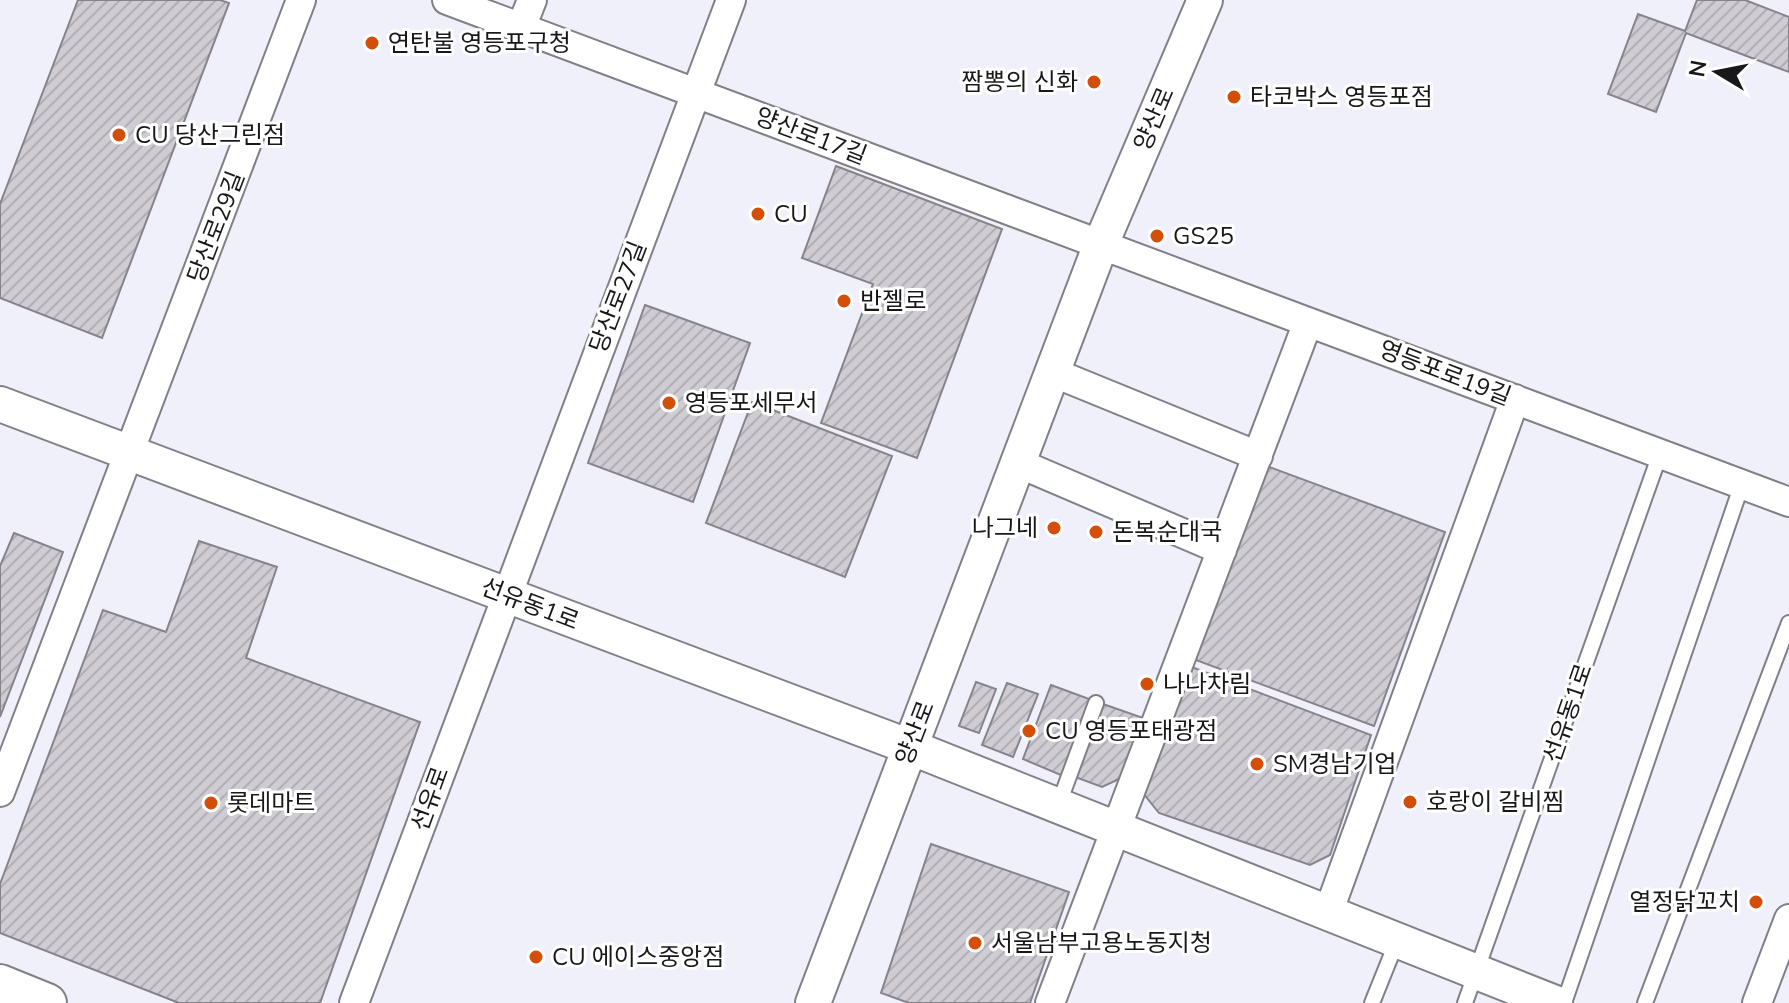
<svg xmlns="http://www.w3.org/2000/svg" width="1789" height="1003" font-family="'Nunito Sans','Noto Sans KR',sans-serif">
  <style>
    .building { fill: url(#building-hatch); stroke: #86838b; stroke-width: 2 }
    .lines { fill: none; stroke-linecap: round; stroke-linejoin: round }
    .service-casing { stroke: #808088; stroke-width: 18 }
    .minor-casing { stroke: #808088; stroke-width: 32 }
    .tertiary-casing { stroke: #808088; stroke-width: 38 }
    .secondary-casing { stroke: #808088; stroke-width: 42 }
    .service { stroke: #fff; stroke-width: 14 }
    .minor { stroke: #fff; stroke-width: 28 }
    .tertiary { stroke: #fff; stroke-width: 34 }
    .secondary { stroke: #fff; stroke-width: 38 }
    .poi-dot { fill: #d34e07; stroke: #fff; stroke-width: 3 }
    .labels { text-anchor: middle; stroke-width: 6; stroke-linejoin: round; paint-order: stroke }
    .poi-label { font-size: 24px; fill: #18181b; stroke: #fff; text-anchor: start }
    .street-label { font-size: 24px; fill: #18181b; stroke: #fff }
  </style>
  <defs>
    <pattern id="building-hatch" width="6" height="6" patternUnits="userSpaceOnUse" patternTransform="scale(2)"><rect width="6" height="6" fill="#cfccd4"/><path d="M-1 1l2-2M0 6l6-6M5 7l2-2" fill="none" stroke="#b1aeb5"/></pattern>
  </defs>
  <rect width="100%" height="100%" fill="#f0f0fa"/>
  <path class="building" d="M78 0H220L229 3 102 338 0 298V204Z
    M1697 0H1745L1789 17V72L1686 33 1656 112 1608 94 1638 14 1685 31Z
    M836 166 1002 229 917 458 821 423 873 284 802 258Z
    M645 305 750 343 693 502 588 463Z
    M752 402 892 456 845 577 706 523Z
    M1264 465 1445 532 1374 726 1193 659Z
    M14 533 63 552 0 717V566Z
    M199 541 277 567 246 658 420 722 320 1003H179L0 933V884L103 610 166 632Z
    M1189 666 1371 735 1330 855 1310 865 1159 813 1143 793Z
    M976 682 996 689 979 733 959 726Z
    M1007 683 1038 694 1013 757 982 745Z
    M1051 685 1092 700 1063 776 1023 759Z
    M1103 704 1149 720 1128 775 1102 787 1075 777Z
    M931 844 1069 892 1030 1003H909L881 993Z"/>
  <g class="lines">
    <defs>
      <path id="service" d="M1058 806 1096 703
        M1372 1003 1397 941
        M1465 1003 1660 454
        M1564 1003 1742 484
        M1645 1003 1789 623"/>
      <path id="minor" d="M447 0 1789 502
        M521 28 532 0
        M1052 372 1258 456
        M1018 463 1222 550
        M0 792 301 0
        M1328 913 1515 399
        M354 1003 731 0
        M1050 1003 1308 322
        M1757 1003 1789 919"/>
      <path id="tertiary" d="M0 404 910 747 1555 1003
        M813 1003 1101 244 1205 0"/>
      <path id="secondary" d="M0 984 47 1003"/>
    </defs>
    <use href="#service" class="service-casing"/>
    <use href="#minor" class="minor-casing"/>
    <use href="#tertiary" class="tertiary-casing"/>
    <use href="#secondary" class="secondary-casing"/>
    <use href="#service" class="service"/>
    <use href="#minor" class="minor"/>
    <use href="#tertiary" class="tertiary"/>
    <use href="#secondary" class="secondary"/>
  </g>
  <g class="poi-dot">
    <circle cx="372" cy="43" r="8"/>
    <circle cx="1094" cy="82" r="8"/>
    <circle cx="1234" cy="97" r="8"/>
    <circle cx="119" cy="135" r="8"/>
    <circle cx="758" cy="214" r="8"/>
    <circle cx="1157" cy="236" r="8"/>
    <circle cx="844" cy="301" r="8"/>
    <circle cx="669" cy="403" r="8"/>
    <circle cx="1054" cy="528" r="8"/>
    <circle cx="1096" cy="532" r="8"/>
    <circle cx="1147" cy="684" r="8"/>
    <circle cx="1029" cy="731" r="8"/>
    <circle cx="1257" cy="764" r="8"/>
    <circle cx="1410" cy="802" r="8"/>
    <circle cx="211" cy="803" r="8"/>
    <circle cx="1756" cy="902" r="8"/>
    <circle cx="975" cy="943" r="8"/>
    <circle cx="536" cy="957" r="8"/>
  </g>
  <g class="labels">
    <g class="poi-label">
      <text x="388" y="51">연탄불 영등포구청</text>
      <text x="1078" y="90" text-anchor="end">짬뽕의 신화</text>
      <text x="1250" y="105">타코박스 영등포점</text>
      <text x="135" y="143">CU 당산그린점</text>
      <text x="774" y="222">CU</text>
      <text x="1173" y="244">GS25</text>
      <text x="860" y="309">반젤로</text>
      <text x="685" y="411">영등포세무서</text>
      <text x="1038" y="536" text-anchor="end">나그네</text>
      <text x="1112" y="540">돈복순대국</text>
      <text x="1163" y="692">나나차림</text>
      <text x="1045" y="739">CU 영등포태광점</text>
      <text x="1273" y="772">SM경남기업</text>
      <text x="1426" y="810">호랑이 갈비찜</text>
      <text x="227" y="811">롯데마트</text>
      <text x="1740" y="910" text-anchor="end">열정닭꼬치</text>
      <text x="991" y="951">서울남부고용노동지청</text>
      <text x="552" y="965">CU 에이스중앙점</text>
    </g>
    <g class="street-label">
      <text transform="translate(1154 119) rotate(-67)" y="8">양산로</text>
      <text transform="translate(811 136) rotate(21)" y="8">양산로17길</text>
      <text transform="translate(216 227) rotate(-69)" y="8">당산로29길</text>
      <text transform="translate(618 297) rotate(-69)" y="8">당산로27길</text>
      <text transform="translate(1445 373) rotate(21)" y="8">영등포로19길</text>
      <text transform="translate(530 604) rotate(21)" y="8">선유동1로</text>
      <text transform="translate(1568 713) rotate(-71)" y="8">선유동1로</text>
      <text transform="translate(915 733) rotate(-69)" y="8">양산로</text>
      <text transform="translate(430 799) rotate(-70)" y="8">선유로</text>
    </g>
  </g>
  <g transform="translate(1717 72) rotate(280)" stroke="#ffffff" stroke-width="6" paint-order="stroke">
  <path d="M0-6L14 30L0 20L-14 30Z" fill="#18181b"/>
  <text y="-12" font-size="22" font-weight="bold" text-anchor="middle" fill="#18181b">N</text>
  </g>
</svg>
